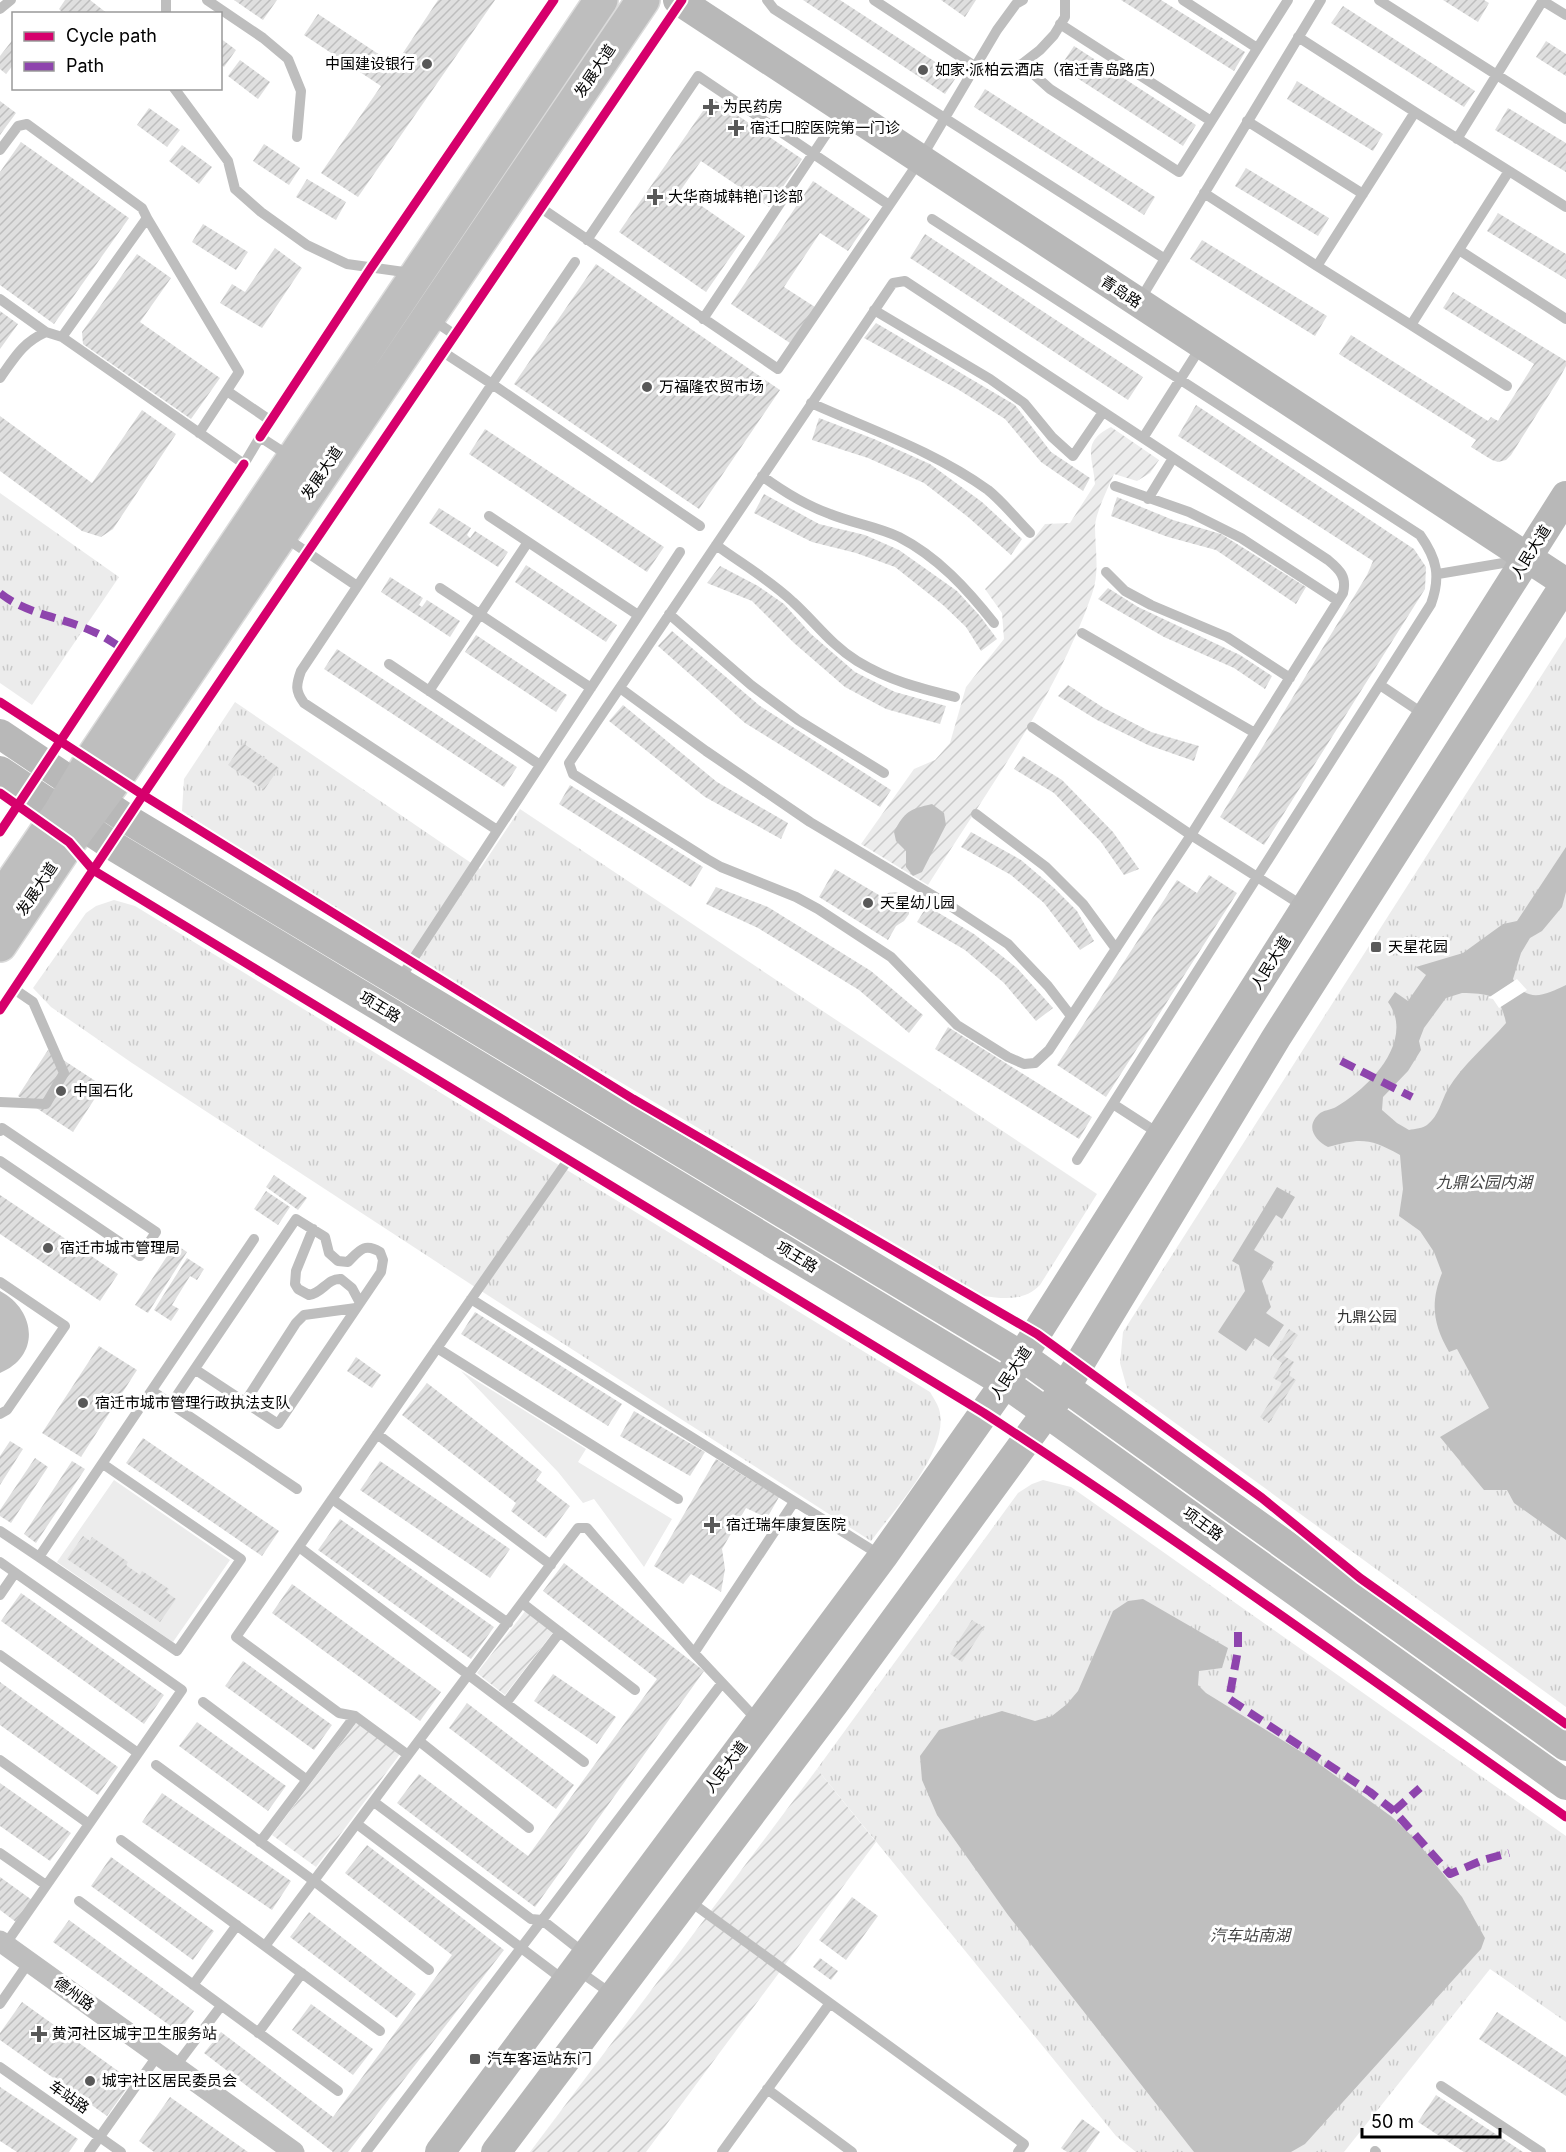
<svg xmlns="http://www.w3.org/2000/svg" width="1566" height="2152" font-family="Inter,'Noto Sans SC',sans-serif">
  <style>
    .grass { fill: #ececec }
    .park { fill: url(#park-tufts) }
    .garden { fill: url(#garden-furrows) }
    .water { fill: #bfbfbf; fill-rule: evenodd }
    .pier { fill: #fff }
    .building { fill: url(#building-hatch) }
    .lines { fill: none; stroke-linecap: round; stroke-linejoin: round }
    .primary-casing { stroke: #dbdbdb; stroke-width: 36 }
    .lane { stroke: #bebebe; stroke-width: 10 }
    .street { stroke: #bebebe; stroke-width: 21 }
    .secondary { stroke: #b8b8b8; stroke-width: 30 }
    .primary { stroke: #bebebe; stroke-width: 33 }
    .quiet { stroke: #8e44ad; stroke-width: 8; stroke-dasharray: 15 8; stroke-linecap: butt }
    .cycleway-casing { stroke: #fff; stroke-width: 13 }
    .cycleway { stroke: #d6006c; stroke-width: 9 }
    .poi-dot { fill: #595959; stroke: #fff; stroke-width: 2 }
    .labels { text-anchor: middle; stroke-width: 6; stroke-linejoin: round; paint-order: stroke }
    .poi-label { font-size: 15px; fill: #000; stroke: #fff; text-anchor: start }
    .street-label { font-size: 15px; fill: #000; stroke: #fff }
    .park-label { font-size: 15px; fill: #333; stroke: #fff }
    .water-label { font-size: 16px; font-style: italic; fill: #444; stroke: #fff }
  </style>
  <defs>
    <pattern id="park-tufts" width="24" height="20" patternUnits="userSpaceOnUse" patternTransform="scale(1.5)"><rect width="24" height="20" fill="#ececec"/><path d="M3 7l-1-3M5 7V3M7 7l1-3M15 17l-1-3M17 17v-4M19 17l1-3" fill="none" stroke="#c9c9c9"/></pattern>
    <pattern id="garden-furrows" width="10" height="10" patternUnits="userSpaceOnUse" patternTransform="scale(1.5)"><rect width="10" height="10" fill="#ececec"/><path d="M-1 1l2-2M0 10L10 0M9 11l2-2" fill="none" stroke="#c9c9c9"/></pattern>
    <pattern id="building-hatch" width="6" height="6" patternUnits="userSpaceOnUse" patternTransform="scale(1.5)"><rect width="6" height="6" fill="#dfdfdf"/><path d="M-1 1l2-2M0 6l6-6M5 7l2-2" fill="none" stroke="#bebebe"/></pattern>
  </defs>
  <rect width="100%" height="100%" fill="#fff"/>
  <path class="grass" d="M461 1371 586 1449 578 1462 672 1519 644 1567 594 1499 583 1503 558 1472Z
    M114 1480 230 1560 173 1642 57 1562Z"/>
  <path class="park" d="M0 493 119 577 32 705 0 683Z
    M1566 637V1707L1127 1388 1120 1363 1123 1332Z
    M235 702 480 869 520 809 1097 1194 1040 1285C1025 1301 1004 1299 984 1296L416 962 182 811 184 779Z
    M114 900 135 906 930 1392C933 1397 937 1403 939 1409 951 1449 894 1510 871 1541L475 1287 132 1063 51 1007 33 988 86 913 96 906Z
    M1043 1480 1071 1487 1566 1836V2022L1490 1969 1344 2152H1136L1116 2136 817 1769 1018 1493 1032 1484Z"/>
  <path class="garden" d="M1111 427 1159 460 1150 473 1137 481 1114 474C1108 488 1096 512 1095 526 1095 549 1100 572 1092 594 1056 698 986 792 928 885L861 844 914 769 935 760 950 743 966 687 1004 639 1002 613 985 589 1035 537 1045 524 1070 523 1095 484C1093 457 1081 442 1111 427Z
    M526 1610 554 1631 505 1695 477 1673Z
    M357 1722 400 1754 316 1867 272 1835Z
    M817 1769 876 1842 646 2152H530Z"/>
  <path class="water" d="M932 804 944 813 946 825 922 872 913 876 906 867V851L896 841 894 832C905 811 910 809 932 804Z
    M1566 847V892L1562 907 1542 931 1530 938 1521 953 1513 979C1527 1004 1545 995 1566 985V1540L1514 1503 1507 1490H1484L1440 1437 1489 1408 1457 1349 1449 1352C1433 1324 1430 1303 1442 1273L1434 1252 1420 1231 1399 1216 1403 1189 1400 1155C1370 1138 1360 1138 1328 1147 1315 1140 1305 1127 1319 1114 1323 1110 1331 1110 1336 1107 1368 1089 1416 1041 1388 1002L1395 992 1408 1001 1426 975 1416 967 1463 953 1503 924 1517 921ZM1462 993C1489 994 1500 993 1506 1023 1487 1045 1463 1064 1448 1089 1441 1101 1439 1116 1427 1125 1423 1128 1415 1129 1409 1130L1397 1123 1382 1110 1383 1097 1408 1071 1421 1050 1419 1041 1424 1028 1446 998Z
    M1277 1187 1295 1197 1282 1219 1276 1215 1254 1250 1274 1262 1262 1281 1271 1307 1266 1313 1284 1325 1269 1347 1255 1338 1246 1351 1218 1332 1245 1291 1239 1265 1232 1261Z
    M0 1291C36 1310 41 1356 0 1373Z
    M1143 1599 1228 1648 1222 1668 1199 1671 1198 1685 1206 1693 1311 1758 1392 1817 1414 1838 1462 1897 1485 1938 1481 1949 1305 2144 1291 2152H1194L1008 1915 937 1815 922 1780 920 1756 939 1730 1002 1711 1035 1721 1052 1716 1067 1704 1078 1691 1113 1611 1128 1601Z"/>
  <path class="pier" d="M1517 979 1527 990 1499 1008 1493 999 1488 998Z"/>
  <path class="building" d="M65 0H90L108 14H64L59 9Z
    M234 0H277L263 20Z
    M438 0H495L358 197 321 173 381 86 304 35 318 14 395 65Z
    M803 0H840L957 76 945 94Z
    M941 0H976L965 17Z
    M1121 0H1161L1245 52 1234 71Z
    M1443 0H1484L1489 3 1478 22Z
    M1343 6 1475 91 1464 107 1331 23Z
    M14 38V64L6 74 0 69V56Z
    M220 38 236 50 224 67 220 64Z
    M1546 41 1566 54V76L1536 57Z
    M1074 46 1196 125 1183 146 1060 67Z
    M240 60 270 82 258 99 228 76Z
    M1297 81 1383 134 1373 151 1287 99Z
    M985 89 1155 197 1144 215 974 107Z
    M712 98 802 159 769 207 701 161 680 191 745 236 706 292 619 232Z
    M0 101 16 113 0 135Z
    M149 108 180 130 167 147 137 125Z
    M1508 108 1566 143V172L1495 130Z
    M21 142 129 218 54 324 0 285V172Z
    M264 144 300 168 289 185 253 161Z
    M182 145 212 167 199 184 169 161Z
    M1246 168 1329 218 1318 236 1235 186Z
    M307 179 346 202 336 220 296 197Z
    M813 181 870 219 848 251 820 233 784 287 815 307 790 343 731 304Z
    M1498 213 1566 254V279L1487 231Z
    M203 224 248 252 236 270 192 242Z
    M925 234 1143 377 1128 400 910 258Z
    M1202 240 1327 316 1315 336 1190 259Z
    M275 248 302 268 262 328 220 303 232 284 245 292Z
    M137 254 171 278 140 322 220 378 191 419 83 344 82 332Z
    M596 264 780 390 699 509 514 384Z
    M1453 292 1566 361V366L1559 379 1511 455 1506 460 1498 462 1492 460 1471 447 1476 440 1339 354 1351 335 1488 421 1491 417 1498 421 1534 364 1443 308Z
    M0 311 18 324 0 349Z
    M876 323 1015 405 1051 452 1090 478 1083 491 1041 462 1005 419 959 390 864 338Z
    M1196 405 1414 549 1426 567 1425 589 1264 845 1220 817 1367 575 1373 561 1178 436Z
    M142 410 176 434 113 529 101 537 82 531 0 471V416L92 483Z
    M819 418 874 439 930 464 982 502 1022 539 1011 555 968 517 924 483 868 458 812 440Z
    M485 429 664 547 647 572 469 454Z
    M764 494 819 524 865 535 899 550 957 591 980 616 997 639 981 651 966 627 943 605 895 567 856 553 812 542 754 513Z
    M1117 497 1173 520 1221 534 1306 587 1296 604 1216 550 1168 537 1111 516Z
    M439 508 471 528 467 535 470 538 475 531 508 552 498 567 429 523Z
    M526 565 617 625 606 642 515 582Z
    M720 566 758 586 784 604 811 634 855 672 895 692 946 706 940 724 886 709 845 687 794 643 752 601 707 583Z
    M390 577 423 598 419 605 422 607 427 600 460 621 450 637 381 592Z
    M1108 588 1138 607 1240 655 1272 676 1265 689 1234 668 1164 637 1098 599Z
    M672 631 760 706 891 790 880 807 745 723 658 646Z
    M476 635 567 695 556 712 465 652Z
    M337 649 517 767 504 787 324 669Z
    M1068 685 1104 708 1151 732 1199 746 1194 761 1148 745 1097 720 1058 696Z
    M623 705 717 782 788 823 781 839 705 797 609 721Z
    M243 743 279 768 264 790 228 765Z
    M1023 756 1062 780 1113 832 1139 869 1124 875 1101 842 1054 793 1014 769Z
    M570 785 703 867 691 887 559 804Z
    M971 832 1021 860 1054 888 1077 911 1094 941 1080 950 1044 903 1011 875 961 847Z
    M835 869 884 898 888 893 896 892 903 896 909 907V914L904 921 896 926 888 940 819 897Z
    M1209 875 1237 893 1106 1097 1057 1065 1177 880 1197 893Z
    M716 887 768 907 871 971 923 1015 909 1033 859 990 758 928 706 904Z
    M927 906 974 934 1017 968 1053 1008 1036 1021 1004 983 965 950 917 922Z
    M948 1027 1092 1117 1079 1139 935 1049Z
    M48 1050 103 1086 73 1132 18 1096Z
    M274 1175 307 1198 298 1210 266 1187Z
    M266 1191 290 1207 278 1225 254 1209Z
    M0 1195 118 1274 100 1301 0 1234Z
    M175 1244 187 1252 148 1313 135 1305Z
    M187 1258 204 1269 197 1280 190 1276 172 1305 179 1309 171 1321 154 1310Z
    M475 1312 622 1404 608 1426 461 1334Z
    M1289 1329 1298 1335 1284 1356 1294 1362 1287 1374 1296 1380 1269 1423 1260 1417 1282 1383 1273 1378 1282 1363 1272 1356Z
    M99 1346 137 1370 81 1457 42 1433Z
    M356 1357 381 1375 372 1388 347 1371Z
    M427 1383 542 1472 536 1480 570 1506 546 1538 511 1511 516 1503 402 1415Z
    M634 1411 705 1452 690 1476 620 1436Z
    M143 1438 279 1531 262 1556 126 1463Z
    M10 1441 23 1449 0 1485V1456Z
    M35 1458 48 1467 11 1523 0 1516V1510Z
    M716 1459 779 1497 767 1518 746 1508 722 1549 725 1569 721 1592 691 1574 683 1584 654 1566Z
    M72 1461 85 1469 36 1543 24 1534Z
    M380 1461 510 1549 490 1578 360 1490Z
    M340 1519 494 1627 471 1659 318 1550Z
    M83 1536 90 1541 92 1537 128 1562 126 1565 140 1575 142 1571 169 1589 166 1592 176 1599 160 1622 67 1559Z
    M564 1563 704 1671 535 1907 397 1803 419 1774 528 1856 657 1679 543 1591Z
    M292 1584 441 1692 420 1721 272 1613Z
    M21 1593 164 1695 144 1724 1 1621Z
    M972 1620 984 1628 962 1662 950 1654Z
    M243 1661 332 1725 314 1750 225 1686Z
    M553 1674 616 1717 597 1744 534 1701Z
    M0 1682 118 1767 98 1795 0 1725Z
    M467 1703 574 1785 556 1809 449 1728Z
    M197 1722 286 1786 268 1811 179 1746Z
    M0 1783 71 1833 50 1861 0 1826Z
    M162 1793 291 1881 272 1910 142 1822Z
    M367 1845 504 1950 348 2152H333L204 2053 221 2032 333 2117 452 1955 345 1873Z
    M111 1857 214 1931 193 1960 91 1886Z
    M0 1877 32 1900 16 1922 0 1910Z
    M852 1897 878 1916 846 1960 819 1940Z
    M309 1912 416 1994 397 2018 290 1937Z
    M69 1920 194 2011 179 2032 53 1942Z
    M820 1958 838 1971 831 1980 813 1967Z
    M22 2002 132 2081 107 2116 0 2040V2033Z
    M311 2004 373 2049 353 2075 292 2030Z
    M1497 2012 1566 2057V2096L1479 2039Z
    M0 2087 78 2139 69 2152H17L0 2141Z
    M1436 2095 1523 2152H1464L1418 2122Z
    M170 2097 248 2152H154L139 2141Z
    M1082 2119 1100 2132 1086 2152H1067L1061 2148Z"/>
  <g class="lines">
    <defs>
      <path id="primary" d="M0 900 60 812 91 760 601 0
        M0 945 69 842 117 777 643 0"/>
    </defs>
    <use href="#primary" class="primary-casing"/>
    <path class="lane" d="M207 0 263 38 288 59 301 91 297 137
      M767 0 774 9 1165 259
      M874 0 976 67 1011 68 1022 64 1040 50 1054 35 1065 17V0
      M1183 0 1257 48
      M1379 0 1566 119
      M1543 1 1566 15
      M0 9 11 0
      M166 14V0
      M1060 24 1211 121
      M1298 37 1415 112
      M1022 64 1050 89 1179 172 1288 0
      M174 88 228 161 235 189 261 212 307 245 347 264 411 273
      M1415 112 1509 171 1411 325 1317 266Z
      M1247 121 1363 194
      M1457 139 1543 0
      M0 150 18 126 27 124 142 208 147 218 62 337
      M1509 171 1566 207
      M1204 193 1317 266
      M541 208 778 369 920 160 997 30 1016 4 1023 0
      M147 218 239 372 199 433
      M932 219 1420 535C1437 559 1441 576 1431 604L1077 1160
      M587 240 698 76 889 205
      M1459 250 1566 319
      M0 299 46 332
      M1140 300 1321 0
      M874 310 990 379 1024 403 1052 437 1073 456 1103 412
      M430 318 455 335
      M703 319 843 109
      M1411 325 1507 386
      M443 352 492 384 575 262
      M0 378C15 357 22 343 46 332L62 337 244 464 260 437 291 457
      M227 391 271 421
      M811 403C871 430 934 451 988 490 1003 502 1016 519 1030 533
      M1143 438 1202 345
      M762 476C784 492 805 505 830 514 852 523 878 527 899 537 938 557 967 589 994 623
      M1115 486 1189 512 1241 538 1338 601
      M1148 499 1173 458
      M489 516 638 615
      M283 536 357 586
      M716 545C742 564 770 580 793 602 815 622 831 645 857 661 890 681 919 688 955 697
      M1106 572 1125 591 1151 605 1227 637 1290 678
      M1438 574 1521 560
      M440 588 591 688
      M669 614 751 685 798 720 884 773
      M1082 633 1255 733
      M389 664 540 765
      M1380 685 1425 715
      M620 688 706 751 810 822 949 905 1008 944 1048 986 1071 1016
      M429 691 528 542
      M1032 727 1191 835 1049 1050 1035 1063 1024 1064 1008 1057 957 1025 891 957 818 909 796 897 721 867 707 859 573 774 569 763 893 283 905 281 1328 560C1340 570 1347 577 1343 593L1191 835 1303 906
      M976 814 1046 867 1083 904 1116 949
      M497 830 304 703C295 691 296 685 301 671L492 384 700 526
      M400 979 680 552
      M0 1102 46 1104 64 1073 33 1002 14 989
      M1113 1104 1161 1135
      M0 1131 2 1128 156 1232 140 1256 0 1161
      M313 1229 296 1271 295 1284 298 1289 309 1295C323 1293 327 1278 341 1279L352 1288 360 1303
      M0 1282 65 1326 7 1410 0 1414
      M471 1299 880 1555
      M437 1348 678 1499
      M196 1370 278 1424 381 1272 383 1260 380 1252C364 1242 359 1251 348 1262L338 1261 329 1253 325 1237 296 1219 171 1404 297 1489
      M152 1391 171 1404
      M245 1402 296 1323 304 1315 356 1308
      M377 1434 551 1565
      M332 1499 508 1623
      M0 1531 39 1557 254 1239
      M299 1547 584 1762
      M39 1557 177 1651 241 1559 103 1464
      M0 1562 182 1690 5 1945
      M0 1595 15 1573
      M522 1603 635 1690
      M694 1653 794 1502
      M0 1655 138 1753
      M203 1702 307 1780
      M506 1703 560 1632
      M419 1741 529 1828
      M408 1755 355 1716 339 1713 236 1637 568 1160
      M0 1760 89 1824
      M156 1765 314 1881 429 1970
      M374 1802 531 1919 542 1920 584 1953
      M357 1824 565 1981
      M121 1840 380 2031
      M260 1842 355 1716
      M0 1853 46 1885
      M688 1900 1024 2144 1018 2152
      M79 1901 338 2091
      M265 1946 578 1528H587L694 1653 759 1722
      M579 1971 613 1995
      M193 1985 237 1925
      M0 2004 29 1962
      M258 2033 302 1973
      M0 2067 121 2152
      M175 2067 221 2006
      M1441 2086 1541 2152
      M767 2089 852 2152
      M1375 2151 1376 2152
      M89 2152 158 2055
      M366 2152 722 1683
      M722 2152 830 2003"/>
    <path class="street" d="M0 1941 294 2152"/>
    <path class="secondary" d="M678 0 1566 583
      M0 734 127 819 1023 1357 1566 1746
      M0 771 110 844 1005 1383 1566 1785
      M440 2152 883 1556 1005 1383 1566 496
      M496 2152 835 1702 1066 1386 1276 1038 1566 583"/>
    <use href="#primary" class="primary"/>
    <path class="quiet" d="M0 593C27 615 63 617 94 632 104 636 113 643 122 648
      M1341 1061 1412 1097
      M1238 1632V1650L1229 1699 1370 1792 1394 1811 1450 1874 1483 1860 1509 1853
      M1394 1811 1420 1788"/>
    <defs>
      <path id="cycleway" d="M260 437 371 268 554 0
        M0 702 143 795 633 1099 1037 1334 1262 1498 1360 1578 1566 1724
        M0 793 69 842 93 870 984 1413C1182 1542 1373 1681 1566 1817
        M0 832 244 464
        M0 1010 143 795 682 0"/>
    </defs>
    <use href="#cycleway" class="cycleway-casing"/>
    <use href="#cycleway" class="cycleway"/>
  </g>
  <g class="poi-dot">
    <circle cx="427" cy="64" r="6"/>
    <circle cx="923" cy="70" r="6"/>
    <path d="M708 98h6v6h6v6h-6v6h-6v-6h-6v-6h6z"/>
    <path d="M733 119h6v6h6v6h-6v6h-6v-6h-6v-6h6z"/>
    <path d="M652 188h6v6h6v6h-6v6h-6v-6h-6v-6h6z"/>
    <circle cx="647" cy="387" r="6"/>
    <circle cx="868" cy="903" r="6"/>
    <rect x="1370" y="941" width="12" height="12" rx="3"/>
    <circle cx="61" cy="1091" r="6"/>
    <circle cx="48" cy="1248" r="6"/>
    <circle cx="83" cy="1403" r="6"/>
    <path d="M709 1516h6v6h6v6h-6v6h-6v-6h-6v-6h6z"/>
    <path d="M36 2025h6v6h6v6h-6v6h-6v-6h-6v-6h6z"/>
    <rect x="469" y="2053" width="12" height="12" rx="3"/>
    <circle cx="90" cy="2081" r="6"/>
  </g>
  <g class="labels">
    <g class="poi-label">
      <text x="415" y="69" text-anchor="end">中国建设银行</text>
      <text x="935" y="75">如家·派柏云酒店（宿迁青岛路店）</text>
      <text x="723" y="112">为民药房</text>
      <text x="750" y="133">宿迁口腔医院第一门诊</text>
      <text x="668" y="202">大华商城韩艳门诊部</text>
      <text x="659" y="392">万福隆农贸市场</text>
      <text x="880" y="908">天星幼儿园</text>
      <text x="1388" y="952">天星花园</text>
      <text x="73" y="1096">中国石化</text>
      <text x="60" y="1253">宿迁市城市管理局</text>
      <text x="95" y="1408">宿迁市城市管理行政执法支队</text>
      <text x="726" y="1530">宿迁瑞年康复医院</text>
      <text x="52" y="2039">黄河社区城宇卫生服务站</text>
      <text x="487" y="2064">汽车客运站东门</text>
      <text x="102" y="2086">城宇社区居民委员会</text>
    </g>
    <g class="street-label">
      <text transform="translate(595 71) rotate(-56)" y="5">发展大道</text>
      <text transform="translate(1121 292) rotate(33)" y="5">青岛路</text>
      <text transform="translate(322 473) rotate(-56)" y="5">发展大道</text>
      <text transform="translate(1531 552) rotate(-58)" y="5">人民大道</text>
      <text transform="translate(37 889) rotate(-56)" y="5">发展大道</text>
      <text transform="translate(1271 963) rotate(-58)" y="5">人民大道</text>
      <text transform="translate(380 1007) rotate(31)" y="5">项王路</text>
      <text transform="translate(797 1257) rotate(31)" y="5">项王路</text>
      <text transform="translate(1011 1373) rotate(-56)" y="5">人民大道</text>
      <text transform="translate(1203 1524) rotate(36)" y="5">项王路</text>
      <text transform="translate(726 1767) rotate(-53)" y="5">人民大道</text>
      <text transform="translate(74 1994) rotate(36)" y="5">德州路</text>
      <text transform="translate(69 2097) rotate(35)" y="5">车站路</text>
    </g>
    <g class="park-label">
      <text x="1367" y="1322">九鼎公园</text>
    </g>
    <g class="water-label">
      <text x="1484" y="1188">九鼎公园内湖</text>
      <text x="1250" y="1941">汽车站南湖</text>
    </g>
  </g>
  <rect x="12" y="12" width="210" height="78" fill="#ffffff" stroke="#999999" stroke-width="1.5"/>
  <rect x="24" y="32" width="30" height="9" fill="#d6006c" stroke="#999999" stroke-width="1.5"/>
  <text x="66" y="42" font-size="18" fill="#000000">Cycle path</text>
  <rect x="24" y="62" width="30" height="9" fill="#8e44ad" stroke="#999999" stroke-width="1.5"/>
  <text x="66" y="72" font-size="18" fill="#000000">Path</text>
  <path d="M1362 2128v9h138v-9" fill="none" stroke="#000000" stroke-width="3"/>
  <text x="1371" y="2128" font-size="18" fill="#000000" stroke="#ffffff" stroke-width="4.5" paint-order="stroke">50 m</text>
</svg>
